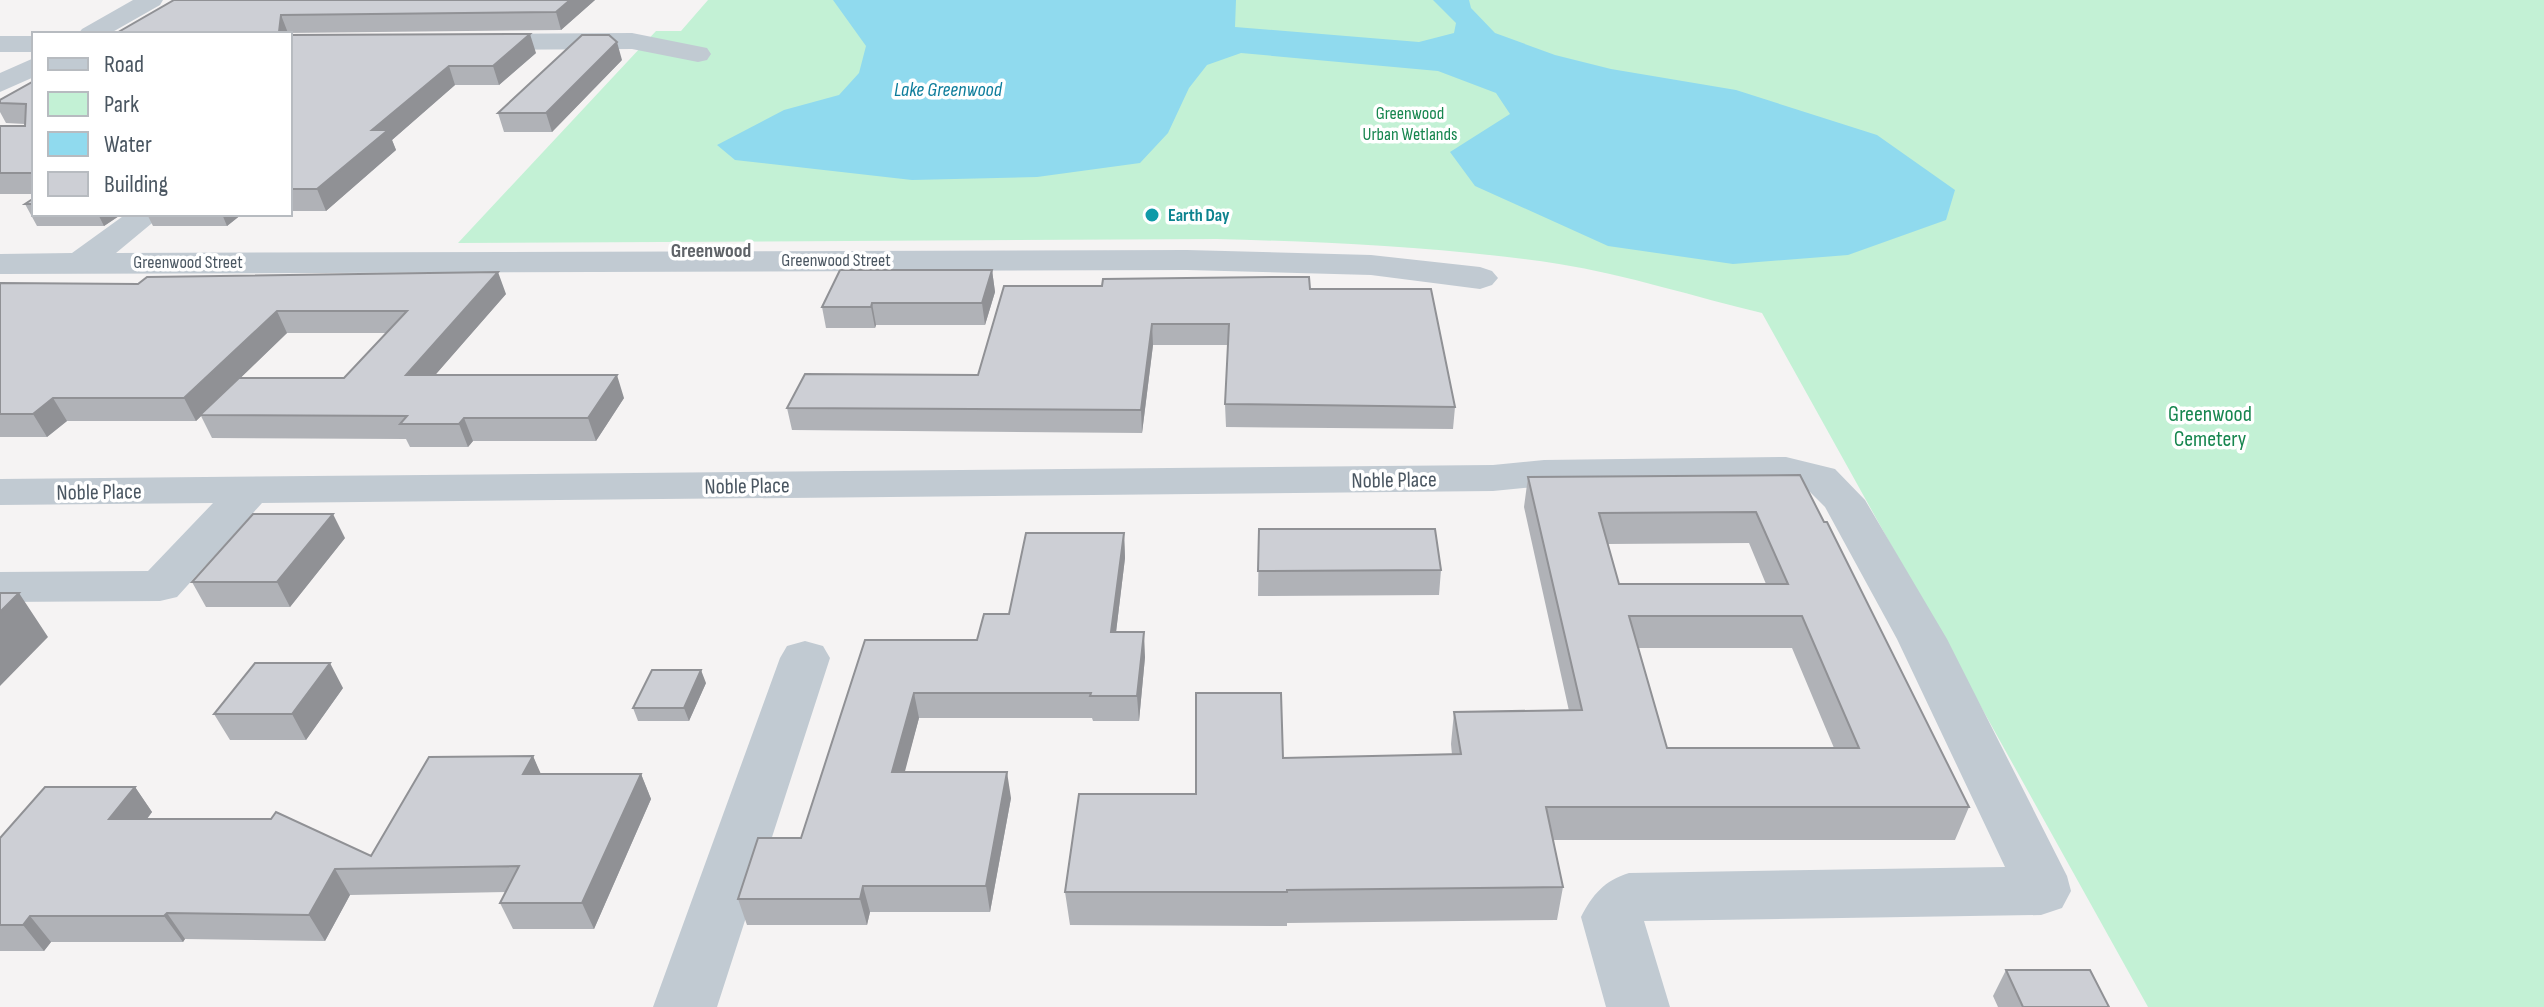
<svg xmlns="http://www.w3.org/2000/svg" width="2544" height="1007" font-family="'Sofia Sans Condensed',sans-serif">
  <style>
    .green { fill: #c3f1d5 }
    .water { fill: #90daee }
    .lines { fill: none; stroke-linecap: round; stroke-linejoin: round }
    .minor { fill: #c1cad2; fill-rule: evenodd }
    .wall { fill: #b0b2b7; fill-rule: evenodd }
    .shaded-wall { fill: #909195 }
    .building { fill: #cdcfd5; stroke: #909195; stroke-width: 2; fill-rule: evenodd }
    .culture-dot { fill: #0f9aa8; stroke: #fff; stroke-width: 3 }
    .labels { text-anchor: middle; stroke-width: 7; stroke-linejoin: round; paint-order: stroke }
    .far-park-label { font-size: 18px; fill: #17864f; stroke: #fff }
    .far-culture-label { font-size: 18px; font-weight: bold; fill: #0d838f; stroke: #fff; text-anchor: start }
    .far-street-label { font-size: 18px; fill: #4a5661; stroke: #fff }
    .far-water-label { font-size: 20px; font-style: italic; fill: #0c7c9b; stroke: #fff }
    .far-neighbourhood-label { font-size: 20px; font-weight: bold; fill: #5f6368; stroke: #fff }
    .park-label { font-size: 22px; fill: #17864f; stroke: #fff }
    .street-label { font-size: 22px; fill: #4a5661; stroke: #fff }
  </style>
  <rect width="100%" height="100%" fill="#f5f3f3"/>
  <path class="green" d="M708 0H2544V1007H2148L1762 313C1695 297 1627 275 1559 264 1446 247 1332 242 1217 239L458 243 656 31H681Z"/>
  <path class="water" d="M833 0H1236L1235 27 1419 42 1454 33 1456 23 1433 0H1469L1471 8 1495 33 1555 55 1611 69 1736 90 1877 135 1955 190 1946 220 1848 255 1733 264 1608 246 1475 186 1450 152 1510 114 1496 93 1438 71 1241 53 1207 65 1189 88 1168 133 1140 163 1037 177 912 180 735 160 717 145 784 110 839 95 859 73 866 46Z"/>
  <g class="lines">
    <path class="minor" d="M133 0H163L160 5 109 34H78L82 29Z
      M632 33 707 48 711 54 707 60 698 62 632 49 472 50 463 47 459 42 463 37 472 34Z
      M0 36H34V52H0Z
      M34 58V77L0 92V73Z
      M126 214H163L116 253 1187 250 1371 255 1480 267 1492 271 1498 278 1492 285 1480 289 1371 275 1187 270 0 274V254L72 253Z
      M1786 457 1835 469 1865 500 1947 639 2067 876 2071 891 2062 908 2041 915 1644 921 1670 1007H1606L1581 917C1593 894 1604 881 1629 873L2005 867 1897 639 1825 507 1805 487 1786 483 1544 486 1493 491 262 503 177 597 160 601 0 602V572L148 571 213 503 0 505V479L1493 465 1544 460Z
      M805 641 823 646 830 658 717 1007H653L780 658 787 646Z"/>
  </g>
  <path class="wall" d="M174 0H595L561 30 288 33Z
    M290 35 536 53 499 85H455L392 140 396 150 326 211H290Z
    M622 60 552 132H504L498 113Z
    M34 81V194H0V126H25V124L6 123 0 112V100Z
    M34 198V214H122L104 226H37L25 204Z
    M147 214H242L227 226H153Z
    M992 270 995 292 985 325H876L875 328H826L822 307Z
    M0 283 506 294 435 375 624 398 596 441H473L468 447H410L406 439 212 438 201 416 196 421H67L47 437H0ZM287 333H386L344 378H240Z
    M1004 286 1310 289 1455 407 1453 429 1226 427 1225 404 1228 345H1153L1142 433 792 430 787 408 978 375Z
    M1800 475 1969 807 1955 840H1553L1563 887 1557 920 1287 923V926L1070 925 1065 892 1196 794 1283 758 1452 755 1451 744 1454 712 1569 711 1524 507 1528 477ZM1749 543 1766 584H1619L1608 544ZM1638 648H1792L1834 748H1667Z
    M1259 529 1441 570 1439 595 1258 596Z
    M1124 533 1125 558 1116 632 1145 657 1139 721H1093L1092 718H919L904 772 1011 798 990 912H870L867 925H747L738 899 801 838 865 640H977Z
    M345 538 290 607H206L192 582Z
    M706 683 689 721H638L633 708Z
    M343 688 306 740H230L214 714Z
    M533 756 540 774H641L651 799 594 929H513L500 903 506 892 350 895 325 941 185 939 183 942H51L44 951H0V838L135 787 152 812 147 819 371 856Z
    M2006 970 2109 1007H1998L1993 996Z"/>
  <path class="shaded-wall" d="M570 0H595L561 30 556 12Z
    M281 15 288 33V34H280L279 32Z
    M530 34 536 53 499 85 493 66Z
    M617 42 622 60 552 132 546 113Z
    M449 66 455 85 392 140 396 150 326 211 317 189 372 130Z
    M98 214H122L104 226Z
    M222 214H242L227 226Z
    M992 270 995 292 985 325 982 303Z
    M498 272 506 294 416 397 406 375Z
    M872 303 876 325 875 328 871 307Z
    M277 311 287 333 196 421 184 398Z
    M1152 324 1153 345 1142 433 1141 410Z
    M617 375 624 398 596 441 588 418Z
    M53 398 67 421 47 437 33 414Z
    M464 418 473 441 468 447 459 424Z
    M333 514 345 538 290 607 277 582Z
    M1124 533 1125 558 1113 657 1111 632Z
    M19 593 48 637 0 686V612Z
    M1144 632 1145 657 1139 721 1137 696Z
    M330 663 343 688 306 740 292 714Z
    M701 670 706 683 689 721 684 708Z
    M914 693 919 718 898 798 892 772Z
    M533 756 544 781 523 774Z
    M1007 772 1011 798 990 912 986 886Z
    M641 774 651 799 594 929 582 903Z
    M135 787 152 812 127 845 109 819Z
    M335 869 350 895 325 941 309 915Z
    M863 886 870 912 867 925 860 899Z
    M167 913 185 939 183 942 164 916Z
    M30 916 51 942 44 951 23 925Z"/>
  <path class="building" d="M174 0H570L556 12 281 15 279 32 281 34H115Z
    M530 34 493 66H449L372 130H388L317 189H290V35Z
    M582 35H609L617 42 546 113H498Z
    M34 81V173H0V126H25L26 104 0 103V100Z
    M34 198V204H25Z
    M840 270H992L982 303H872L871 307H822Z
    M498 272 406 375H617L588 418H464L459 424H400L407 416 200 415 239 378H344L407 311H277L184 398H53L33 414H0V283L138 284 147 277Z
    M1277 277H1309L1310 289H1431L1455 407 1225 404 1229 324H1152L1141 410 787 408 805 374 978 375 1004 286H1102L1103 279Z
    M1800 475 1824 522H1827L1969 807H1546L1563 887 1287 890V892H1065L1079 794H1196V693H1281L1283 758 1461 754 1454 712 1582 710 1528 477ZM1756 512 1788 584H1619L1599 513ZM1629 616H1802L1859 748H1667Z
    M253 514H333L277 582H192Z
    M1259 529H1435L1441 570 1258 571Z
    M1026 533H1124L1111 632H1144L1137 696H1090L1091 693H914L892 772H1007L986 886H863L860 899H738L758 838H801L865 640H977L984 614H1009Z
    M0 593H19L0 612Z
    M255 663H330L292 714H214Z
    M652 670H701L684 708H633Z
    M533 756 523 774H641L582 903H500L519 866 335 869 309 915 167 913 164 916H30L23 925H0V838L45 787H135L109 819H271L276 812 371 856 429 757Z
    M2006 970H2090L2109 1007H2023Z"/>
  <circle class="culture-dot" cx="1152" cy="215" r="8"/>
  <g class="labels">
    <g class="far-park-label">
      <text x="1410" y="119">Greenwood<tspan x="1410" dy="21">Urban Wetlands</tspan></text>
    </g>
    <g class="far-culture-label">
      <text x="1168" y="221">Earth Day</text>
    </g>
    <g class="far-street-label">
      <text x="836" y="266">Greenwood Street</text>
      <text x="188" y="268">Greenwood Street</text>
    </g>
    <g class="far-water-label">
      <text x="948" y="96">Lake Greenwood</text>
    </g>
    <g class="far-neighbourhood-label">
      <text x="711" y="257">Greenwood</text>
    </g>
    <g class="park-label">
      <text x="2210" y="421">Greenwood<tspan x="2210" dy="25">Cemetery</tspan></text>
    </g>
    <g class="street-label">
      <text transform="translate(1394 479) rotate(-1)" y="8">Noble Place</text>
      <text transform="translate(747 485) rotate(-1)" y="8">Noble Place</text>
      <text transform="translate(99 491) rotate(-1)" y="8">Noble Place</text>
    </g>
  </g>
  <rect x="32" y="32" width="260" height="184" fill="#ffffff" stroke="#b7bbc0" stroke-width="2"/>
  <rect x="48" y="58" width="40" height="12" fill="#c1cad2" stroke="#b7bbc0" stroke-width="2"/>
  <text x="104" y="72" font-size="24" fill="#4a5661">Road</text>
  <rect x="48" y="92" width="40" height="24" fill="#c3f1d5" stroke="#b7bbc0" stroke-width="2"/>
  <text x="104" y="112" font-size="24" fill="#4a5661">Park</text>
  <rect x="48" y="132" width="40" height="24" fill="#90daee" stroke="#b7bbc0" stroke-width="2"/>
  <text x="104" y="152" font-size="24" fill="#4a5661">Water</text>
  <rect x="48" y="172" width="40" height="24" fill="#cdcfd5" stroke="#b7bbc0" stroke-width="2"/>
  <text x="104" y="192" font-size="24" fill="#4a5661">Building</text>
</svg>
